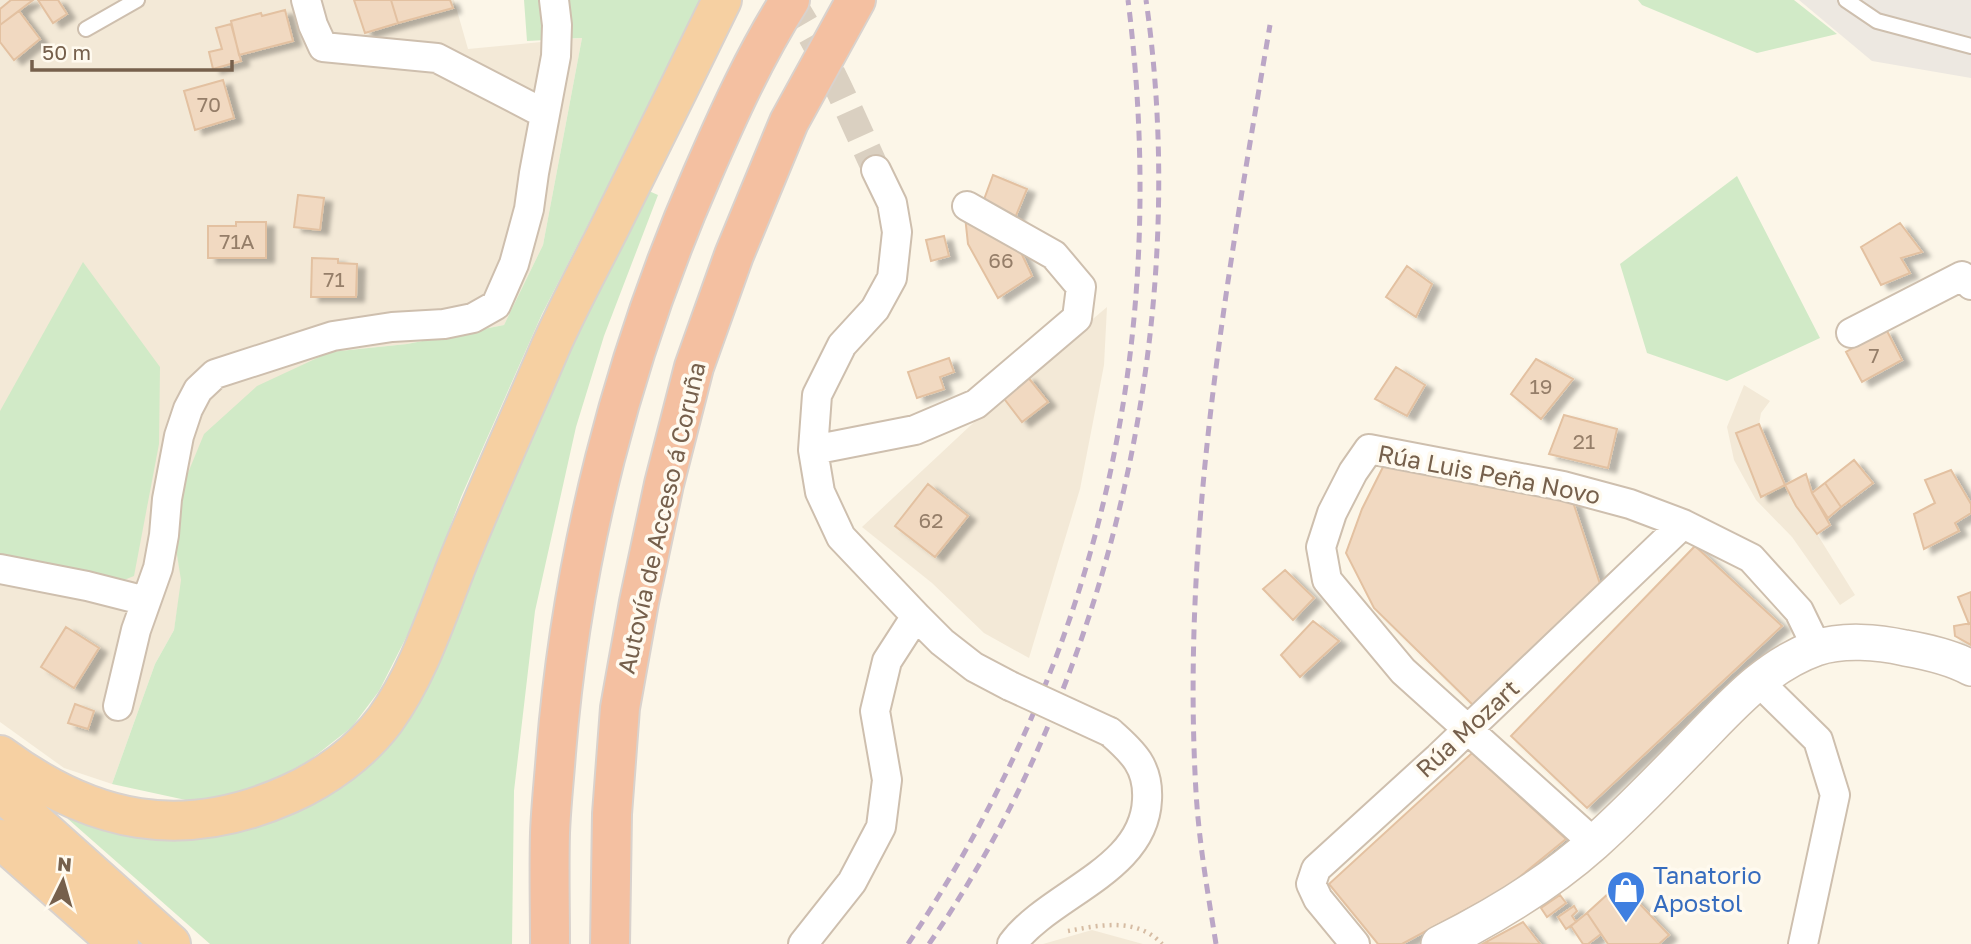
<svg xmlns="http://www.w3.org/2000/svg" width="1971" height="944" font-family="'Golos Text',sans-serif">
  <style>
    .residential { fill: #f3e9d7 }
    .industrial { fill: #ede8e1 }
    .green { fill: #d1eac7 }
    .building { fill: #f1d9c1; stroke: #e3c1a1; stroke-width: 2; filter: url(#shadow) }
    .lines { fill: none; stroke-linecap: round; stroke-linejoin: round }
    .minor-tunnel { stroke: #dad0c1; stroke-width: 28; stroke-dasharray: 28 14; stroke-linecap: butt }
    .service-casing { stroke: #cebfae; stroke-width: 18 }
    .minor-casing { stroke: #cebfae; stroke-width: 32 }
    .tertiary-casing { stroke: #cebfae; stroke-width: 38 }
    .trunk-casing { stroke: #d9d2cd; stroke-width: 42 }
    .motorway-casing { stroke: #d9d2cd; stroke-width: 42 }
    .path { stroke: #d6bca3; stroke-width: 4.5; stroke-dasharray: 2 5; stroke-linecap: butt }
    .service { stroke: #fff; stroke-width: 14 }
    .minor { stroke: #fff; stroke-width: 28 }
    .tertiary { stroke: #fff; stroke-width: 35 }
    .trunk { stroke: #f6d0a2; stroke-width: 38 }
    .motorway { stroke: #f4c0a1; stroke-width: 38 }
    .rail { stroke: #bba6c6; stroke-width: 5; stroke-dasharray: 10 7; stroke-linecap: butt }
    .minor-bridge-casing { stroke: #cebfae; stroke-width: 32; stroke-linecap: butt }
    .minor-bridge { stroke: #fff; stroke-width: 28 }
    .labels { text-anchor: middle; stroke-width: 7; stroke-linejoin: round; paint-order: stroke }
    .number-label { font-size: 21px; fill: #957e69 }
    .street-label { font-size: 24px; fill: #76604c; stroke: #fffaef }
    .shop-label { font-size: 24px; fill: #366cbe; stroke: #fffaef; text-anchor: start }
  </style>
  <defs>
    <filter id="shadow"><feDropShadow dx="8" dy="4.5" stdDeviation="2" flood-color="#0004"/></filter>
  </defs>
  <rect width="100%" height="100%" fill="#fcf6e8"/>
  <path class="residential" d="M0 0H454L468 49 582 38 543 245 504 325 407 344 330 352 176 549 182 580 174 630 155 664 112 784 64 768 0 722Z
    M1107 307 1104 365 1080 489 1029 658 984 633 932 583 862 527 1002 396Z
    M1744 385 1770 401 1761 413 1759 424 1785 485 1796 506 1817 534 1855 595 1840 605 1792 537 1756 500 1734 460 1727 427Z
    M1092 930 1143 944H1043Z"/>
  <path class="industrial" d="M1799 0H1971V78L1872 61Z"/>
  <path class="green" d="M524 0H703L685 30 628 147 542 314 461 497 418 614 379 691 352 727 310 760 259 788 195 802 112 784 155 664 174 630 181 580 176 549 183 485 204 434 257 386 330 352 407 344 504 325 543 245 582 38 527 41Z
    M1638 0H1794L1837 34 1757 53 1642 5Z
    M1737 176 1820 338 1727 381 1647 353 1620 264Z
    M642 188 658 195 604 336 576 427 535 611 514 791 512 944H210L68 819 72 814 211 837 282 819 322 796 477 553Z
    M83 262 160 367 159 444 134 576 109 586 0 559V411Z"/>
  <path class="building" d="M11 0H33L0 25V9Z
    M38 0H58L67 14 53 23Z
    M354 0H391L398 23 365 33Z
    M391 0H450L453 8 398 23Z
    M285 10 293 41 239 55 231 21 261 13 262 16Z
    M19 11 40 39 14 60 0 42V25Z
    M231 24 241 61 213 69 209 52 222 49 216 28Z
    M223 80 234 118 195 130 184 91Z
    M993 175 1027 189 1015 218 982 205Z
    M298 195 324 198 320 230 294 227Z
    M965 216 1018 246 1032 276 998 298 968 244Z
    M236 222H266V258H208V226H236Z
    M1900 223 1922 252 1901 258 1910 273 1881 285 1861 247Z
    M944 236 949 256 931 261 926 240Z
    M312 258 338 259V263L357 264 356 297H311Z
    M1407 266 1432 284 1416 317 1386 297Z
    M1886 329 1902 360 1862 382 1846 352Z
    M949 358 954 372 940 377 944 389 917 398 908 372Z
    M1536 359 1573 379 1541 419 1511 394Z
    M1396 367 1425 385 1407 416 1375 399Z
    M1027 376 1048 402 1022 422 1002 396Z
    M1564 415 1617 429 1608 468 1549 454Z
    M1759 424 1785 485 1761 497 1736 433Z
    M1854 460 1873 483 1841 507 1825 483Z
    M1384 465 1573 502 1600 584 1477 709 1374 608 1346 553 1362 509Z
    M1951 470 1971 504V513L1955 523 1959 531 1924 549 1914 514 1935 503 1925 480Z
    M1806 474 1812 493 1830 525 1817 534 1796 506 1785 485Z
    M1825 483 1841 507 1828 518 1812 493Z
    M928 484 968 516 935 557 895 526Z
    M1695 546 1782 626 1587 808 1511 736Z
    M1285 570 1314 598 1293 620 1263 589Z
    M1971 592V623L1969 624 1958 597Z
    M1313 621 1339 641 1300 677 1281 655Z
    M1971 623V645L1955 636 1954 626Z
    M66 627 99 648 74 688 41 667Z
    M75 704 94 711 88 729 68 723Z
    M1472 753 1566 839 1506 888 1402 944H1378L1329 884Z
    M1620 883 1669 935 1659 944H1608L1587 913Z
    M1560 895 1566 903 1547 917 1541 908Z
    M1574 906 1577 911 1572 916 1576 922 1566 929 1558 917Z
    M1587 913 1601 934 1588 944H1583L1571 926Z
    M1523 922 1540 944 1484 943Z"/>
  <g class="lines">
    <path class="minor-tunnel" d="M790 0C825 53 850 113 876 170"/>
    <defs>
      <path id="service" d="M1846 0 1877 21 1971 46
        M86 29 137 0"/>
      <path id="minor" d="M306 0 313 25 323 47 437 58 545 114
        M876 170 892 203 897 232 892 278 875 309 842 345 817 395 813 450 820 492 841 537 916 616 942 642 974 667 1010 686
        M1851 333 1962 276 1971 285
        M813 450 915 430 976 404 1077 318 1081 287 1054 255 967 206
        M0 569 87 586 146 601
        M1757 680 1818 740 1835 795 1803 944
        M118 706 136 630 158 568 164 535 167 499 179 436 188 409 198 390 215 374 333 336 392 327 444 324 473 318 496 305 514 264 529 209 534 173 556 56 557 25 554 0
        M1594 843 1403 671 1327 580 1321 547 1332 513 1353 472 1369 449 1563 486 1630 504 1683 524 1751 558 1799 611 1817 648
        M803 944 852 882 881 827 887 780 875 711 887 661 916 616
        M1012 944C1050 893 1144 871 1147 800 1149 767 1133 752 1110 732
        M1355 944 1318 899 1311 884 1316 869 1439 757 1683 524"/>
      <path id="tertiary" d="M1439 944C1495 916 1547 885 1594 843 1631 810 1665 774 1700 738 1734 703 1768 665 1816 648 1843 639 1878 642 1905 648 1928 652 1951 657 1971 668"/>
      <path id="trunk" d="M0 755C92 823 182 842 289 794 325 778 361 752 385 720 421 670 439 608 462 552 490 483 521 416 550 348 568 307 590 267 610 227 648 151 685 76 722 0
        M0 791 171 944
        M0 839 119 944"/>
      <path id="motorway" d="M550 944C550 907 549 870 550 833 551 806 554 780 556 753 572 555 622 358 702 175 728 115 755 55 790 0
        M610 944 612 814 620 708 639 602 664 484 694 367 734 255 789 122 856 0"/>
    </defs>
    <use href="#service" class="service-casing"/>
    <use href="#minor" class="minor-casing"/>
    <use href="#tertiary" class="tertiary-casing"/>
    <use href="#trunk" class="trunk-casing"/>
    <use href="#motorway" class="motorway-casing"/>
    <path class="path" d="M1068 931C1100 925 1137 917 1162 944"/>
    <use href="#service" class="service"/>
    <use href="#minor" class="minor"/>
    <use href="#tertiary" class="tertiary"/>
    <use href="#trunk" class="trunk"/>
    <use href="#motorway" class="motorway"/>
    <path class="rail" d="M908 944C1099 657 1171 342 1128 0
      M929 944C1112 679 1192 318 1146 0
      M1216 944C1208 894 1199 843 1196 792 1181 534 1227 278 1270 25"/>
    <defs>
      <path id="minor-bridge" d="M1010 686 1110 732"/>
    </defs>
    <use href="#minor-bridge" class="minor-bridge-casing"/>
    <use href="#minor-bridge" class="minor-bridge"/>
  </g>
  <defs>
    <symbol id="shop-pin" viewBox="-11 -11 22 30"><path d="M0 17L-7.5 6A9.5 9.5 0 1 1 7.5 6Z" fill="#3f7fe0" stroke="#fffaef"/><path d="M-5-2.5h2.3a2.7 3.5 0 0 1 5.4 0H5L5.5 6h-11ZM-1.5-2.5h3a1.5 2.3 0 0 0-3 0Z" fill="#fff"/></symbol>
  </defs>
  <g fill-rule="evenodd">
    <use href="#shop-pin" x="1604" y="868" width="44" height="60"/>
  </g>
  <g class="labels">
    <g class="number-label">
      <text x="209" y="112">70</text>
      <text x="237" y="249">71A</text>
      <text x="1001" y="268">66</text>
      <text x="334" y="287">71</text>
      <text x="1874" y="363">7</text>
      <text x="1541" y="394">19</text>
      <text x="1584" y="449">21</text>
      <text x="931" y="528">62</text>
    </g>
    <g class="street-label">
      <text transform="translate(1489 475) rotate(11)" y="8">Rúa Luis Peña Novo</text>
      <text transform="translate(662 518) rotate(-77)" y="8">Autovía de Acceso á Coruña</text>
      <text transform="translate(1468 729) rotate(-43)" y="8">Rúa Mozart</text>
    </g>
    <g class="shop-label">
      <text x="1653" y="884">Tanatorio<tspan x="1653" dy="28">Apostol</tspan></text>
    </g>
  </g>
  <g transform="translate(63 881) rotate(5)" stroke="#fffaef" stroke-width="5" paint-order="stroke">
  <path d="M0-5L12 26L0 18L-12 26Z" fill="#76604c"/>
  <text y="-10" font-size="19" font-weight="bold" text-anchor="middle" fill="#76604c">N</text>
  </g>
  <path d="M32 60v10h200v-10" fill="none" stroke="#76604c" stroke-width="3.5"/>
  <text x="42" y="60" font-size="21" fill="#76604c" stroke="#fffaef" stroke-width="5" paint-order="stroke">50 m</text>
</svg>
